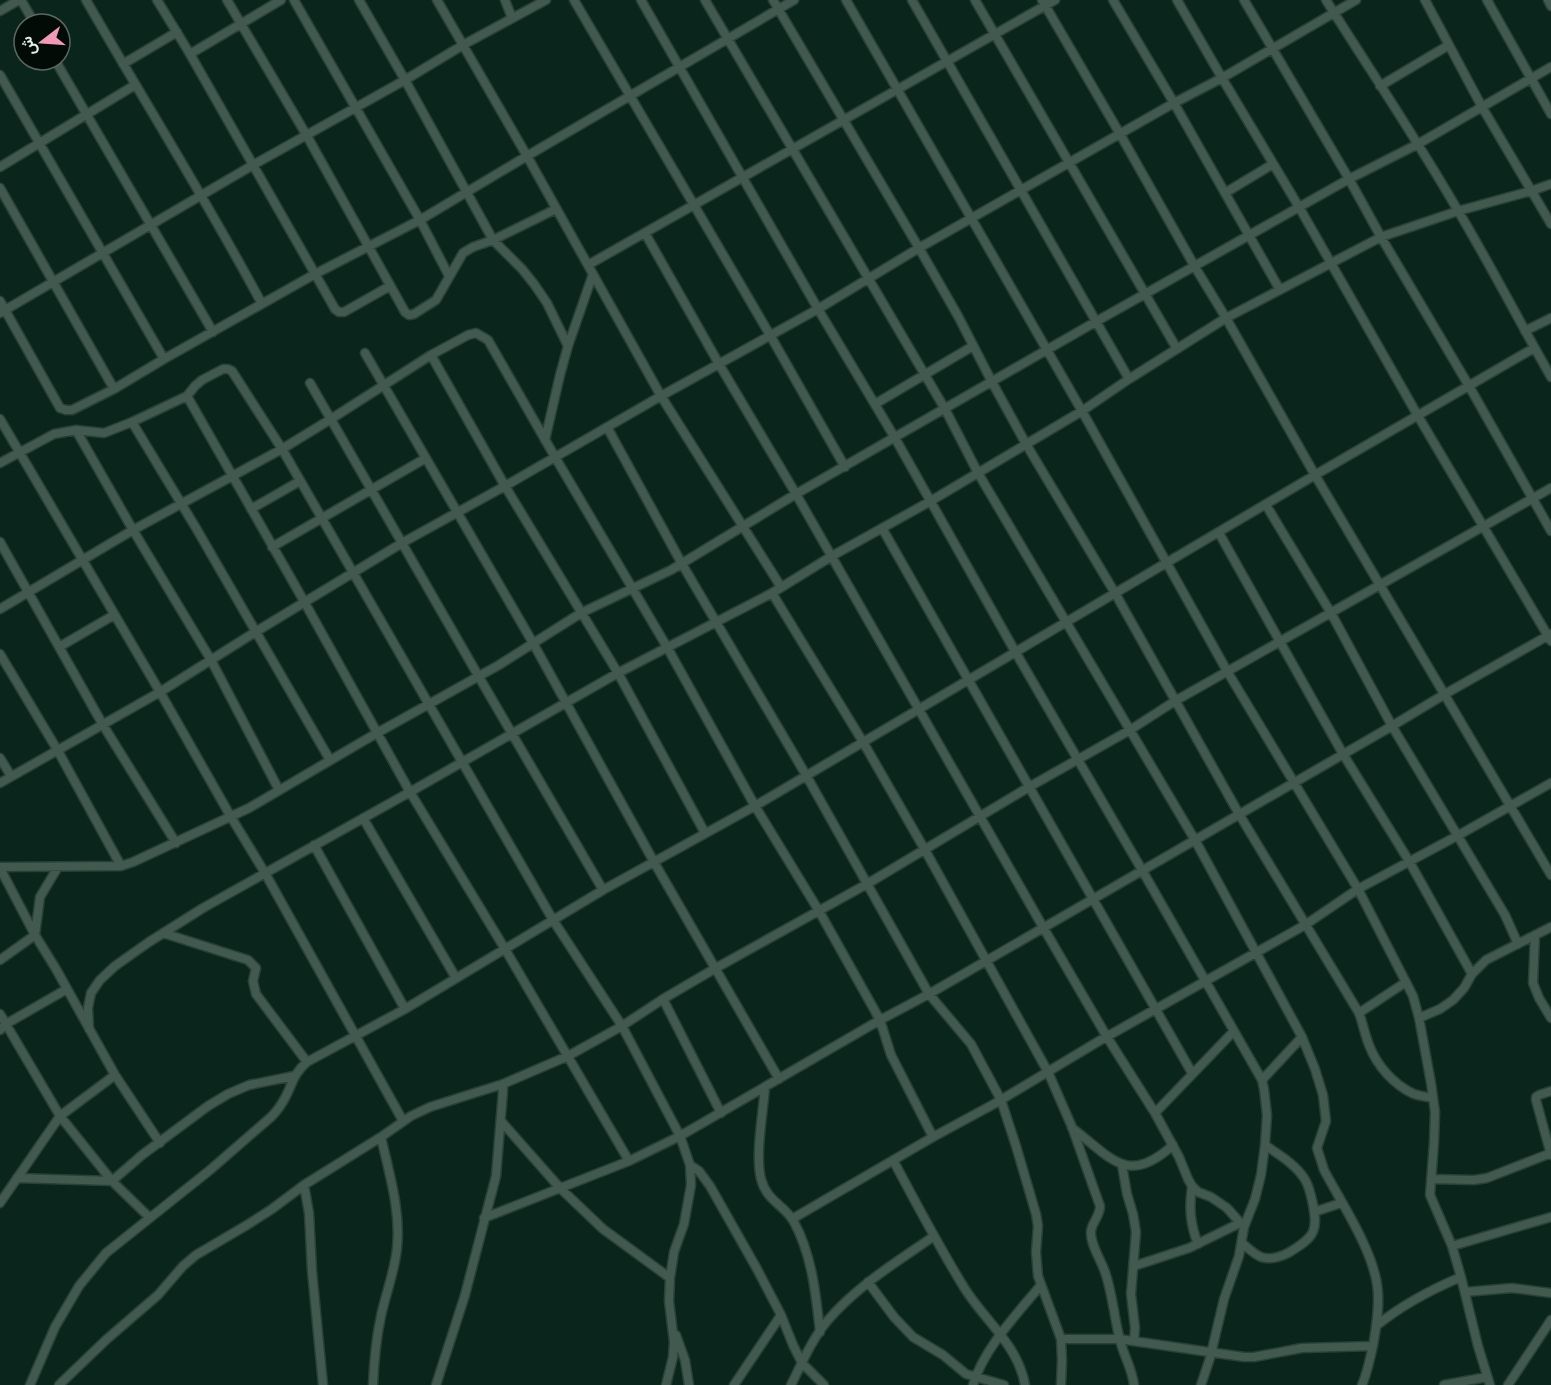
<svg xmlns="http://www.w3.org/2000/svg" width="1551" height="1385" font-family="'Noto Sans',Vazirmatn,sans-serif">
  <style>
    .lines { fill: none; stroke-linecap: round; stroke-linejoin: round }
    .street-casing { stroke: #284138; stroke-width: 11 }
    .street { stroke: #42594f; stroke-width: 8 }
  </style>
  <rect width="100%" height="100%" fill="#0a251b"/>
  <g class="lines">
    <defs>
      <path id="street" d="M21 0 35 24
        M86 0C144 101 207 201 262 304
        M157 0 190 54 335 309 339 312H344L390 286
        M227 0 307 136 405 312 409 315 414 314 436 300 463 253 473 247 493 240 556 209
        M294 0 420 220 449 276
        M359 0 405 80 493 240 522 269 534 284 547 303 568 346
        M437 0 527 156 794 0
        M505 0 512 18
        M574 0 770 335 845 467
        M641 0 818 309 895 438 1016 653 1142 870 1262 1080 1264 1089 1267 1115 1265 1145 1261 1175 1255 1199 1244 1227 1239 1256 1224 1299 1210 1358 1201 1385
        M705 0 945 409 978 473 1195 840 1302 1037 1315 1069 1323 1095 1326 1121 1317 1148 1324 1170C1342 1204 1371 1247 1377 1284 1380 1302 1377 1322 1374 1340 1371 1355 1368 1371 1362 1385
        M773 0 919 248 958 316 992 382 1026 444 1115 593 1239 814 1359 1013C1363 1024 1365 1035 1369 1045 1377 1066 1394 1085 1414 1094 1420 1096 1427 1097 1433 1098
        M846 0 1082 411 1227 671 1358 889 1413 996 1419 1018 1431 1083 1435 1112 1434 1142 1430 1195 1452 1246 1461 1277 1478 1346 1490 1385
        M912 0 1129 379
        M975 0 1177 349
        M1042 0 1120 134 1195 267 1226 318 1315 475 1551 875
        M1113 0 1174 103 1280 290
        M1177 0 1222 78 1299 207 1418 416 1551 641
        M1244 0 1349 179 1381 237 1469 386 1551 531
        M1326 0C1370 70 1416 138 1457 209 1490 264 1519 321 1551 377
        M1425 0 1482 107 1551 224
        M1487 0 1551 114
        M1548 0 1551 6
        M0 11 19 0
        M190 54 281 0
        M55 60 213 332
        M123 64 177 32
        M0 75 164 359
        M1380 86 1449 45
        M0 167 135 85
        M0 188 114 389
        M1225 193 1273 164
        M645 233 719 364 796 494 1043 927 1107 1037 1155 1113 1179 1157 1188 1179 1192 1186 1198 1192 1211 1197 1227 1208 1244 1227
        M588 265 1055 0
        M0 301 60 408 66 410H72L114 389 164 359 315 274 420 220 527 156 661 396 781 587
        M0 313 253 165 405 80 463 45 546 0
        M1525 331 1551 318
        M365 353 533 643 654 862 779 1079
        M431 355 505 486 618 673 705 833
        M310 383 479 677 603 890
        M187 396 305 603 410 792 505 949 629 1161
        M875 404 973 346
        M0 419 160 692 231 817 265 873 403 1121
        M132 422 196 528 330 760
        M607 427 682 564 806 775 929 994 971 1044 1001 1100 1016 1146 1036 1214 1038 1226 1036 1252 1038 1276 1061 1339 1062 1360 1061 1385
        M76 430 133 530 211 660 279 790
        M545 440 560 375 568 346 593 274
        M0 463 54 434 76 430 104 433 132 422 187 396 195 386 202 380 223 369H228L232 371 282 449 553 920 622 1026 680 1136 690 1165 691 1185 684 1224 674 1252 670 1278 669 1301 674 1342 673 1357 666 1385
        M1266 505 1331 613 1392 726 1505 915 1518 944
        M251 509 300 481
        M882 528 1192 1073
        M1219 533 1343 754 1409 861 1472 974
        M0 542 103 725 176 843
        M272 547 426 458
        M772 593 863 742 925 850 1048 1072 1072 1127 1100 1206C1100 1217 1091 1223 1091 1232 1090 1244 1101 1260 1105 1272 1112 1292 1114 1315 1119 1336 1122 1353 1132 1367 1134 1385
        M0 609 133 530 282 449 331 419 431 355 468 335 476 333 488 340 555 457 667 647 755 806 819 911 880 1020 891 1055 933 1137
        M59 647 114 615
        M0 654 58 751 121 866
        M0 758 11 776
        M0 783 160 692 257 631 402 543 505 486 661 396 818 309 919 248 1174 103 1222 78 1356 0
        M363 818 456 978
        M314 845 405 1009
        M0 867 121 866 133 862 249 808 377 733 499 665 581 613 671 570 796 494 1097 321 1349 179 1418 144 1551 67
        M0 868 35 935 56 969 115 1075 160 1143
        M163 933 248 960 256 968 253 981 256 994 307 1062
        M1535 935 1533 983 1539 998 1551 1018
        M0 960 35 935 40 897 58 867
        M663 999 721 1113
        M1359 1013 1406 982
        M0 1014 60 1116 112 1181 150 1218
        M1419 1018 1440 1009 1453 1000 1464 988 1472 974 1486 960 1551 927
        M89 1029 88 1008 91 993 100 980 115 966 149 942 203 908 410 792 618 673 772 593 832 556 929 502 1082 411 1129 379 1226 318 1381 237 1458 211 1531 191 1551 184
        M0 1030 6 1024 67 989
        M1262 1080 1302 1037
        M765 1087C763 1114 755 1154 761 1179 767 1202 785 1205 794 1222 812 1255 816 1295 820 1332
        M1551 1091 1539 1095 1536 1097V1100L1551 1155
        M1155 1113 1234 1031
        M501 1121 560 1188 603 1229 670 1278
        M1072 1128C1111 1157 1127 1187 1173 1145
        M893 1160C916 1203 939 1247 965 1289 986 1322 1018 1345 1025 1385
        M690 1165 699 1171 710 1186 757 1269 781 1315 793 1345 802 1363 824 1385
        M1122 1165 1127 1194 1133 1214 1136 1232 1131 1294 1135 1328 1134 1341
        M17 1178 112 1181 142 1155 208 1106 228 1094 249 1085 294 1076
        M1431 1179 1474 1180 1487 1178 1551 1153
        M304 1185 309 1213 312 1271 323 1385
        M1192 1186C1189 1207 1190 1224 1198 1244
        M0 1203 60 1116 115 1075
        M1314 1212 1341 1203
        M484 1218 629 1161 680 1136 880 1020 929 994 1392 726 1445 694 1551 634
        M792 1219 933 1137 994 1104 1099 1041 1305 925 1358 889 1457 836 1551 783
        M1242 1243C1248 1248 1254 1254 1261 1257 1270 1260 1280 1257 1288 1253 1315 1237 1319 1231 1312 1200 1310 1193 1309 1185 1304 1178 1295 1164 1278 1154 1265 1145
        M1452 1246 1551 1217
        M1134 1266 1189 1248 1240 1223
        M868 1282 894 1317 913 1337 943 1355 966 1374 1004 1385
        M1465 1292 1512 1288 1551 1293
        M1376 1326C1402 1305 1430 1290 1461 1277
        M676 1335 685 1360 689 1385
        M1061 1339H1119L1244 1357H1254L1302 1348 1373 1346
        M30 1385 55 1327 79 1286 106 1253 210 1170 271 1117C277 1111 282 1104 286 1096 293 1082 294 1073 307 1062L405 1009 603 890 755 806 1315 475 1534 348
        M59 1385 107 1339 158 1295 183 1266 196 1255 247 1225 272 1209 304 1185 381 1137 411 1116 430 1107 503 1084 568 1056 622 1026 663 999 716 968 867 884 1029 787 1130 730 1175 701 1551 488
        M373 1385C374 1362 376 1339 381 1316 386 1293 395 1270 397 1248 401 1211 389 1173 381 1137
        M436 1385 465 1295 496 1176 503 1091V1084
        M734 1385 781 1315
        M791 1385C802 1363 812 1339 828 1320 858 1285 897 1262 934 1236
        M973 1385C984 1348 1017 1314 1041 1285
        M1444 1385 1487 1377
        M1508 1385 1551 1320"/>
    </defs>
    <use href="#street" class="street-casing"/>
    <use href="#street" class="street"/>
  </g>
  <g transform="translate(42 42) rotate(253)"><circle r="28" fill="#030b07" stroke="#5c6761" stroke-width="1.5"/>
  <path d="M0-4.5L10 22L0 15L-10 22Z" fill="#f09ab7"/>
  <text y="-9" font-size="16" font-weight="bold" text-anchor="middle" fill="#e1f0e9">ش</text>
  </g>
</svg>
